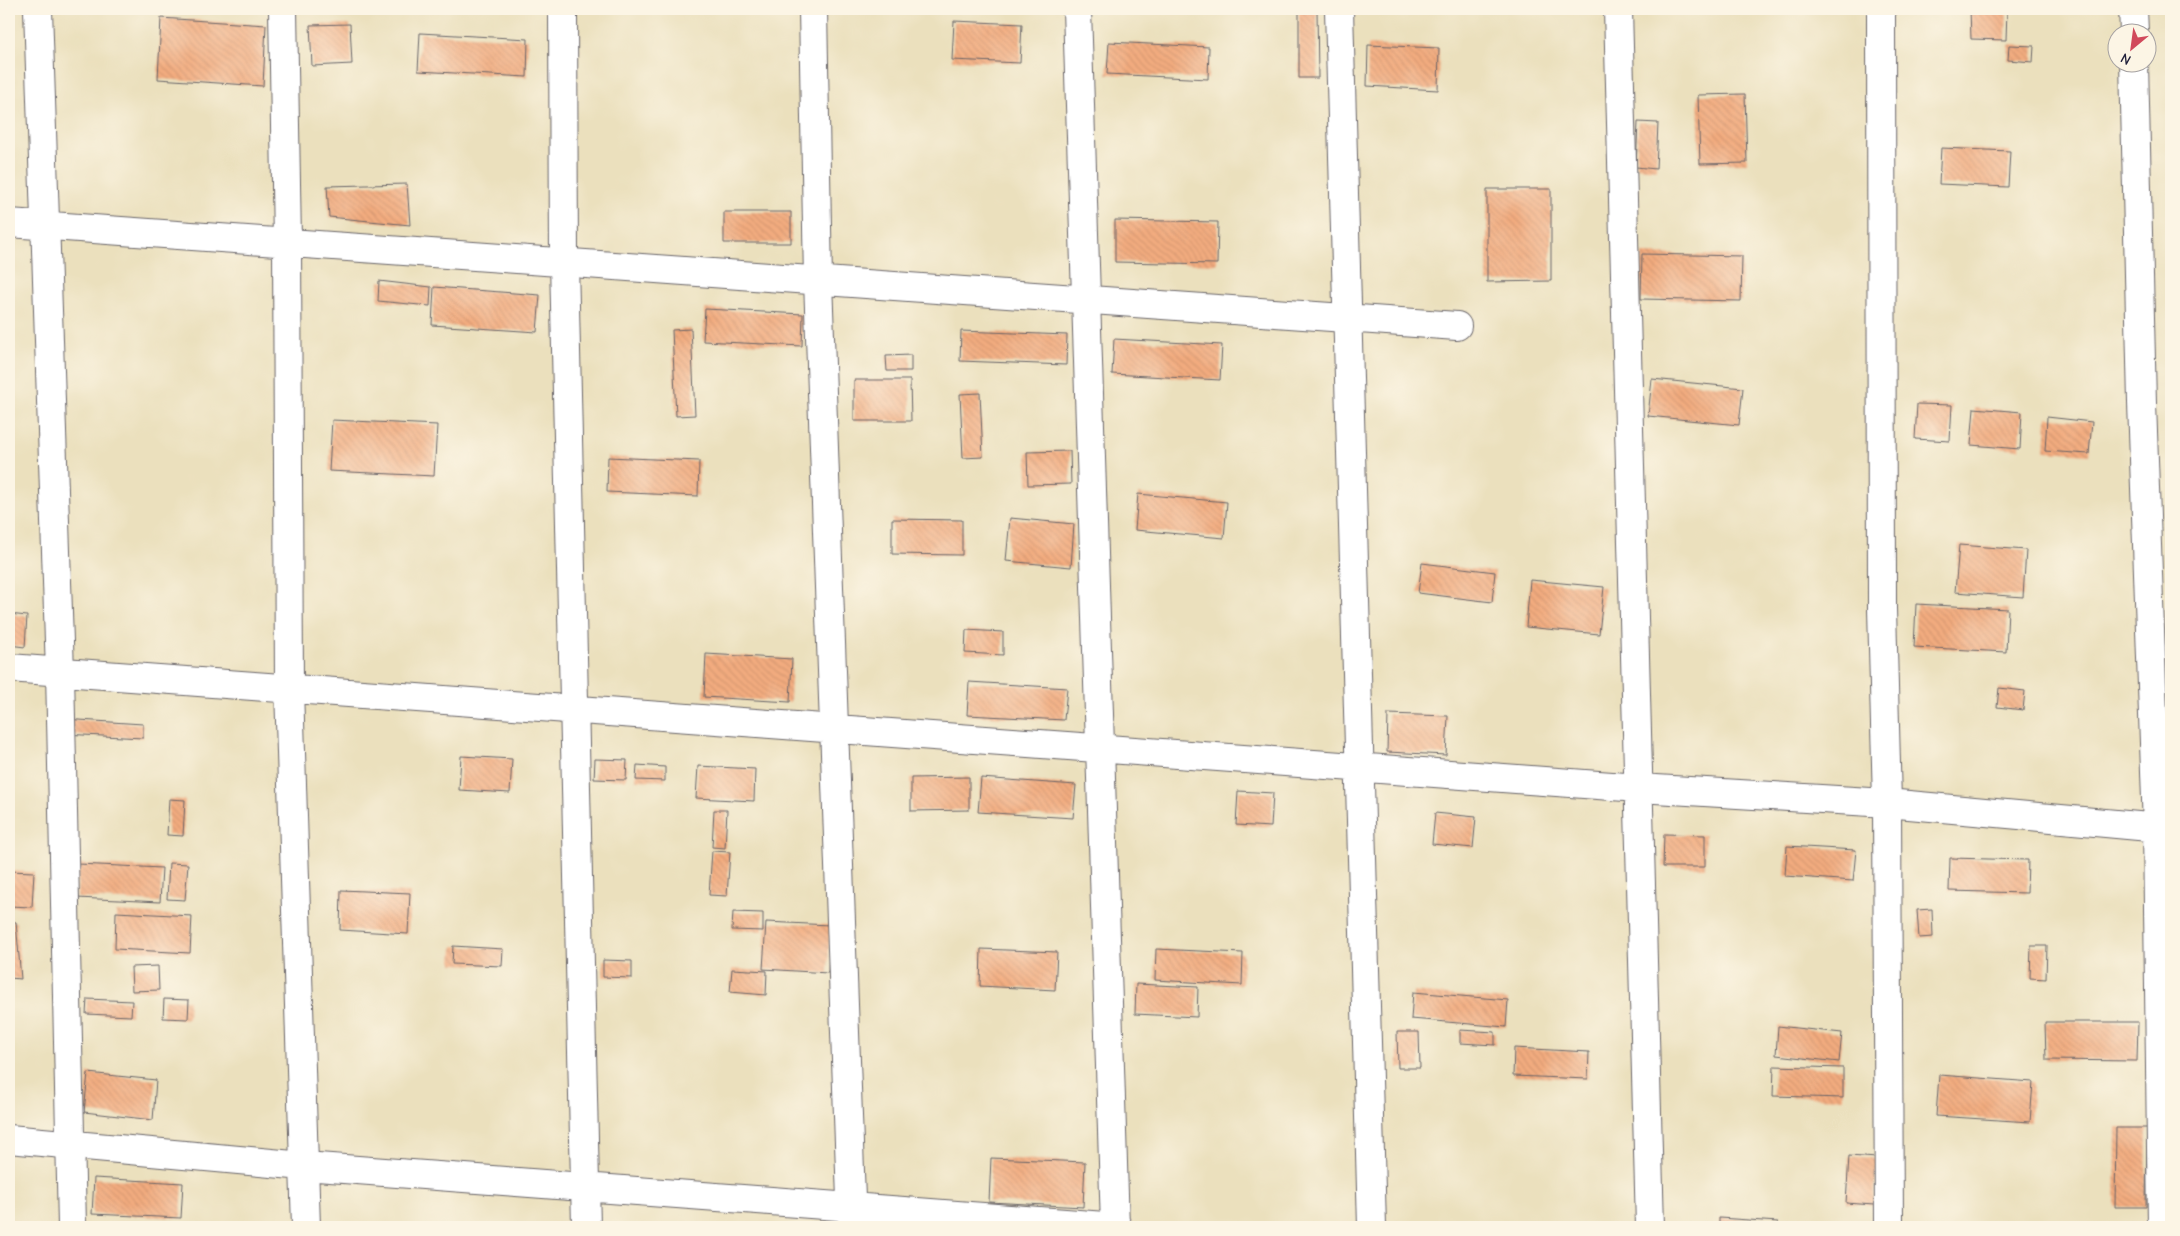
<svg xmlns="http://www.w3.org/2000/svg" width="2180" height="1236" font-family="'Comic Neue',sans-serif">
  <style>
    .building { fill: url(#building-back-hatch) }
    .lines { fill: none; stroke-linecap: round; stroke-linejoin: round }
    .minor-casing { stroke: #686468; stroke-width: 30 }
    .minor { stroke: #fff; stroke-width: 28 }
  </style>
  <defs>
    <pattern id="building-back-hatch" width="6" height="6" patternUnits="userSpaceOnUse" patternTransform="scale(1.25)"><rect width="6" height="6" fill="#f3ac7f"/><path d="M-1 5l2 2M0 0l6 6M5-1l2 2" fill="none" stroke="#d0946f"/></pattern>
  </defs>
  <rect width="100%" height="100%" fill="#fcf5e5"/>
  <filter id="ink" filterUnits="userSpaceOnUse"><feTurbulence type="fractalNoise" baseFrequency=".02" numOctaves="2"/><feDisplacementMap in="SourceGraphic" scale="10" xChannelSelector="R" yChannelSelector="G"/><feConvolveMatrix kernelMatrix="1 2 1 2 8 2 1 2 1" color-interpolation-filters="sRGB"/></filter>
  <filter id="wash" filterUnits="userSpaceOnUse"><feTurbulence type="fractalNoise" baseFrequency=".0096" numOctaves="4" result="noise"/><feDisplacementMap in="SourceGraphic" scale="20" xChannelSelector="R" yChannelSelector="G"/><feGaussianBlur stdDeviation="1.12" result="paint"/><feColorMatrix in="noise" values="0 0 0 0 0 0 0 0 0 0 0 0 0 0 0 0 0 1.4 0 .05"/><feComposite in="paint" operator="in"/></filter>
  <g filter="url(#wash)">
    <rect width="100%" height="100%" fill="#ebe0bd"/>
    <g id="blocks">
      <path class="building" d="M1299 9H1317L1318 78H1299Z
        M1970 9H2007L2006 40 1971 39Z
        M161 18 266 25 263 86 158 79Z
        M954 21 1022 24 1020 63 952 60Z
        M350 24 352 64 312 66 310 25Z
        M420 33 528 39 527 77 418 71Z
        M1109 42 1209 47 1208 79 1107 74Z
        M1368 45 1439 48 1438 90 1367 86Z
        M2009 45 2034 46 2033 62 2008 60Z
        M1745 94 1747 163 1700 164 1698 95Z
        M1638 122 1658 123 1656 169 1636 167Z
        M1941 148 2010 151 2008 187 1939 184Z
        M407 184 410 225 329 217 327 186Z
        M1487 189H1551V281L1487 282Z
        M724 212H791V243H724Z
        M1115 220 1218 222 1217 264 1115 262Z
        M1642 254 1742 256 1741 301 1641 299Z
        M379 281 431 287 430 306 378 301Z
        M434 287 540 295 537 332 432 325Z
        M705 309 803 314 802 346 703 341Z
        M691 329 695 415 676 416 672 330Z
        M961 331 1067 335 1066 365 960 361Z
        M1114 339 1222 345 1220 380 1112 374Z
        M911 355V371H887L886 356Z
        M1652 379 1743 388 1739 425 1648 416Z
        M854 380H910L911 421H854Z
        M980 393 983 457 963 458 960 394Z
        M1917 404 1952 405 1950 441 1915 439Z
        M1974 408 2022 412 2020 449 1971 445Z
        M2047 417 2092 422 2089 454 2045 451Z
        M332 420 437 425 434 476 329 471Z
        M1070 451 1071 484 1028 485 1027 452Z
        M608 457 699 461 698 496 607 492Z
        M1138 494 1227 502 1224 538 1135 530Z
        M1010 518 1074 524 1071 567 1006 561Z
        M892 519 962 520V555L892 554Z
        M1959 545 2026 550 2023 597 1955 592Z
        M1422 563 1495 572 1492 602 1418 593Z
        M1530 580 1604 587 1599 634 1526 627Z
        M1916 604 2008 609 2006 652 1914 647Z
        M9 614 27 616 25 647 9 645Z
        M966 630 1003 632V655L965 653Z
        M706 654 792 659 790 702 704 697Z
        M969 682 1067 688 1064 720 967 715Z
        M1999 688 2025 691 2023 710 1997 707Z
        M1388 714 1448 716 1446 755 1387 752Z
        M63 719 143 724V738L63 734Z
        M461 756 512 759 510 793 459 790Z
        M595 759 627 760 626 780 594 779Z
        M637 765 665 767V781L636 780Z
        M698 766 755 769 754 801 696 798Z
        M969 777V810L911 811V778Z
        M981 778 1076 785 1073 818 978 812Z
        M1238 791 1273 793 1271 827 1236 825Z
        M169 799 185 800 183 836 167 835Z
        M714 810H727L725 848 712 847Z
        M1435 813 1476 817 1473 848 1432 844Z
        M1664 834 1705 835V867H1663Z
        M1787 846 1856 850 1853 881 1785 876Z
        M712 851 730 852 727 896 709 895Z
        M1950 858 2028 860 2027 893 1949 891Z
        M169 863 188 864 185 900 167 899Z
        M78 864 162 868 160 902 77 898Z
        M9 871 34 872 32 907 9 906Z
        M341 890 410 893 408 934 340 930Z
        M1932 909 1933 937 1919 938 1917 910Z
        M116 912 192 916 190 953 115 949Z
        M733 912 763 913V931L732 930Z
        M9 921 16 922 21 979 9 978Z
        M766 922 830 925 828 973 763 969Z
        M453 946 503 949 502 966 452 964Z
        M2031 946H2047L2046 979 2030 978Z
        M981 949 1057 952 1055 990 980 986Z
        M1156 949 1243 953 1242 985 1155 980Z
        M603 960 632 961V978L603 977Z
        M158 966 159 990 132 991 131 967Z
        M732 969 767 971 766 995 730 992Z
        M1136 984 1198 987 1197 1017 1135 1014Z
        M1413 992 1508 1000 1506 1027 1411 1019Z
        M87 999 132 1001 131 1016 86 1014Z
        M164 999 189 1000 188 1019 163 1018Z
        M2045 1022H2138L2137 1061 2046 1060Z
        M1778 1026 1842 1033 1839 1062 1776 1055Z
        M1460 1030 1495 1032V1045L1460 1043Z
        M1397 1032H1419L1420 1068H1398Z
        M1514 1048 1589 1052 1588 1079 1513 1076Z
        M1774 1066 1843 1068V1098L1773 1096Z
        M88 1073 156 1080 153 1120 84 1112Z
        M1939 1075 2033 1082 2030 1122 1936 1116Z
        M2116 1128H2147L2146 1207H2115Z
        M1849 1156 1877 1158 1874 1205 1846 1203Z
        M991 1158 1085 1162 1083 1207 989 1202Z
        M94 1178 183 1183 181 1218 92 1214Z
        M1719 1218 1778 1222V1227H1719Z
        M2054 1225 2115 1226V1227H2054Z"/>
    </g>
  </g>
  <g filter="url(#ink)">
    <use href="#blocks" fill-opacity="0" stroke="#686468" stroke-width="1"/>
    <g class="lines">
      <defs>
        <path id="minor" d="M38 9 60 672 72 1227
          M283 9 287 242 289 689 306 1227
          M563 9 564 262 586 1227
          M813 9 818 281 852 1227
          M1077 9 1115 1227
          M1339 9 1372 1227
          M1618 9 1650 1227
          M1881 9 1882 608 1887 803 1889 1227
          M2133 9 2134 32
          M2134 62 2142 403 2157 828 2162 1227
          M9 223 1457 326
          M9 668 1639 788 1887 803 2171 829
          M9 1139 304 1166 1118 1227"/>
      </defs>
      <use href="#minor" class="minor-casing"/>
      <use href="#minor" class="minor"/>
    </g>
  </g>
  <rect width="2180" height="1236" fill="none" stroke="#fcf5e5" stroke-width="30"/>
  <g transform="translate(2132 48) rotate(209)"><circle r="24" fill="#fcf5e5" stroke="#a5a1a1"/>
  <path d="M0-4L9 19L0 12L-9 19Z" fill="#d1495b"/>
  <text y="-8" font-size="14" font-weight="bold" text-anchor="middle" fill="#22223b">N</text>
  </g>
</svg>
